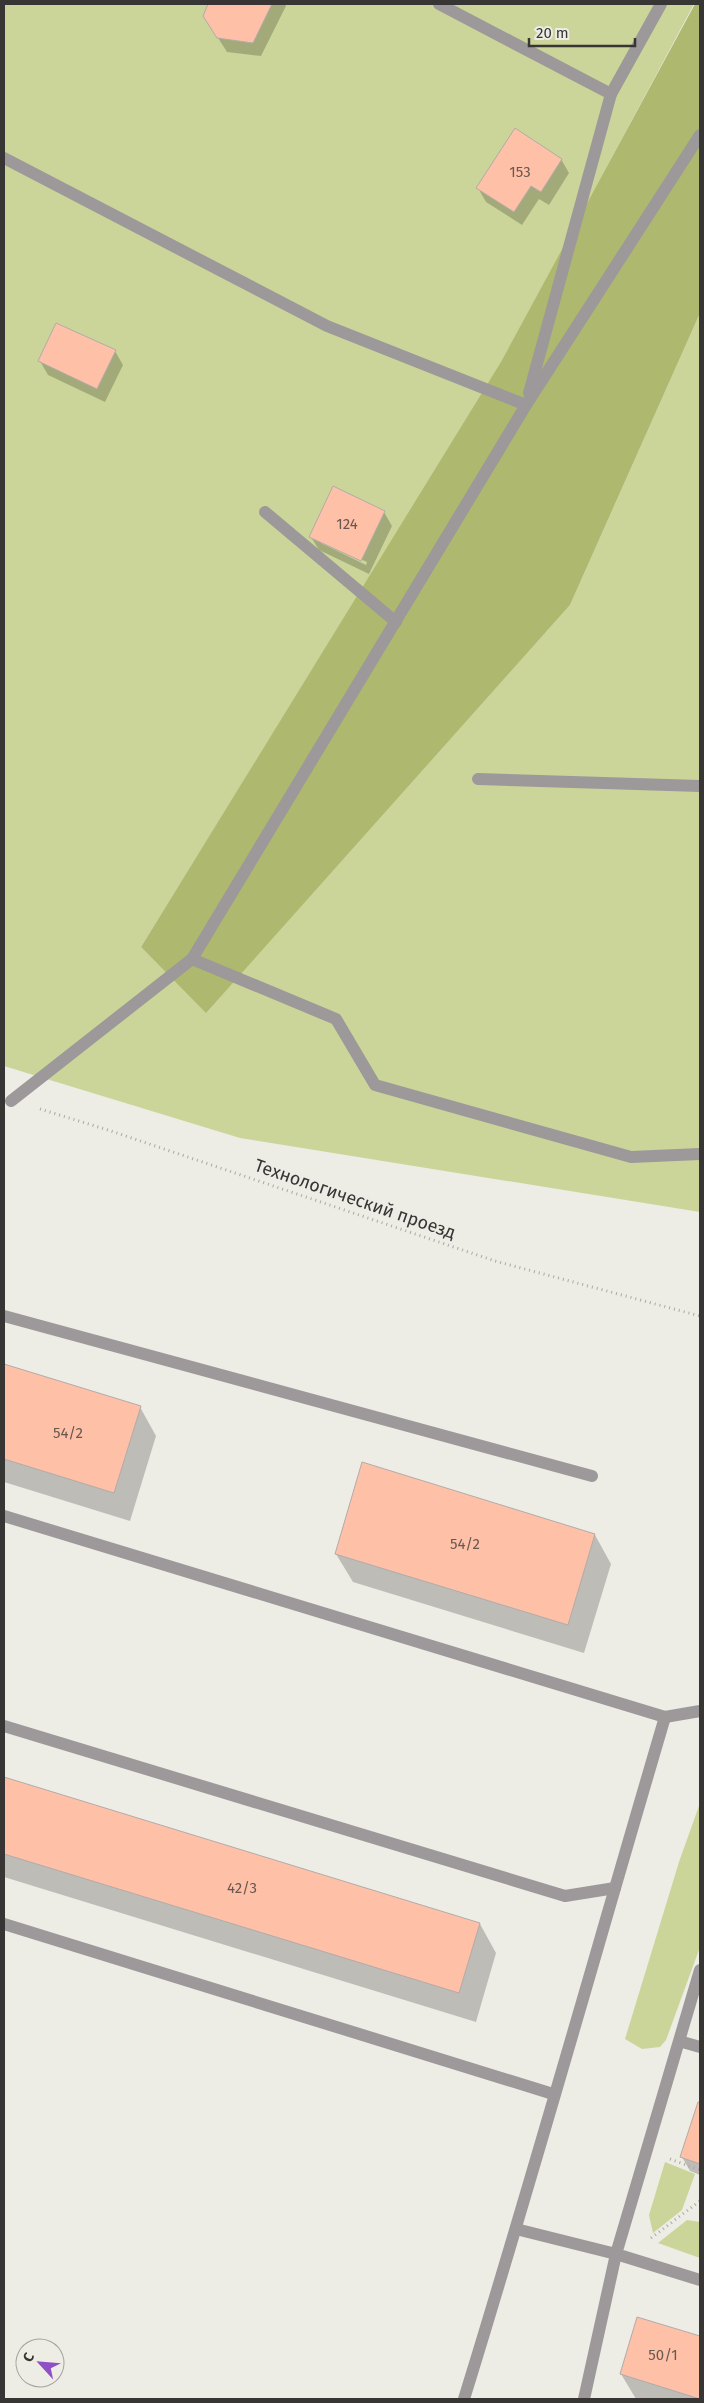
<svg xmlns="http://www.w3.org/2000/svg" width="704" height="2403" font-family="'Fira Sans',sans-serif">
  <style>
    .green { fill: #ccd599 }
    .forest { fill: #aeb86e }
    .shadow { fill: #0003; fill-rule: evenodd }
    .building { fill: #fec0a7; stroke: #b2aba9 }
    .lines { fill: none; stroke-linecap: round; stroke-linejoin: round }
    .path { stroke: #aaa9a4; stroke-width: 3; stroke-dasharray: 1 4; stroke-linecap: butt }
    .service { stroke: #9d999a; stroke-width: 12 }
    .minor { stroke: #9d999a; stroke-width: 12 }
    .labels { text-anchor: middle; stroke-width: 4; stroke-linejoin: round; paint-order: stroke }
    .number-label { font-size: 15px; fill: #695851 }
    .street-label { font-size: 18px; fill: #373634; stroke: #edece5 }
  </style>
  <rect width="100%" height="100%" fill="#edece5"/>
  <path class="green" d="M4 4H694L502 363 141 947 206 1012 570 605 700 313V1212L240 1138 4 1066Z
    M700 1803V1947L666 2040 660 2047 642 2049 625 2039 679 1862Z
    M665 2162 695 2174 682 2210 653 2233 649 2215Z
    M687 2220 700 2222V2258L658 2243Z"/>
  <path class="forest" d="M695 4H700V313L570 605 206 1013 141 947 501 362Z"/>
  <path class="shadow" d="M210 4H285L286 6 261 56 227 52 204 16Z
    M561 159 569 173 549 205 539 199 522 225 486 202 478 188Z
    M115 351 123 365 105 402 48 375 40 361Z
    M384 512 392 526 369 574 319 550 311 537ZM321 541 367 562 366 565 321 543Z
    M4 1365 140 1407 156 1436 130 1521 4 1482Z
    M595 1535 611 1564 584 1653 353 1582 336 1554Z
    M4 1778 480 1924 496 1953 476 2022 4 1877Z
    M699 2103 700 2104V2175L690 2171 682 2157Z
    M638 2319 700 2338V2399H636L621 2374Z"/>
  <path class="building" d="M208 4H272L253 43 217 38 203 16Z
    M515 128 562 159 541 192 531 186 514 212 476 188Z
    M56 323 116 350 97 389 38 361Z
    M333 486 385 511 361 561 309 537Z
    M4 1364 141 1406 114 1493 4 1459Z
    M362 1462 595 1534 568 1625 335 1554Z
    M4 1777 480 1923 459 1993 4 1854Z
    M698 2102H700V2164L680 2157Z
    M637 2317 700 2336V2399L620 2374Z"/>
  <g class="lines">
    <path class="path" d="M40 1109 108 1130 495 1261 700 1316
      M670 2159 700 2170
      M651 2238 700 2201"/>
    <path class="service" d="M439 4 611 94
      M4 158 327 326 526 405
      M265 512 396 622
      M478 779 700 786
      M192 959 336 1019 375 1085 631 1157 700 1154
      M4 1316 592 1476
      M4 1516 665 1717 700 1711
      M4 1726 565 1896 615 1888
      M4 1924 553 2094
      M679 2041 700 2047
      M516 2229 616 2254 700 2280
      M584 2399 616 2254 700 1970"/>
    <path class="minor" d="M529 393 611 94 661 4
      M11 1101 192 959 526 405 700 135
      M464 2399C534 2173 598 1944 665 1717"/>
  </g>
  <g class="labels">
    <g class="number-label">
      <text x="520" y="177">153</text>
      <text x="347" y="529">124</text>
      <text x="68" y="1438">54/2</text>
      <text x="465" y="1549">54/2</text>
      <text x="242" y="1893">42/3</text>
      <text x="663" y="2360">50/1</text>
    </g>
    <g class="street-label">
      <text transform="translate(355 1199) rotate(19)" y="6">Технологический проезд</text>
    </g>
  </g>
  <rect width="704" height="2403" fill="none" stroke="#373634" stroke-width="10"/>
  <g transform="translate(40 2363) rotate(296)"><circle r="24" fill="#edece5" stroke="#a4a39e"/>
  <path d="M0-4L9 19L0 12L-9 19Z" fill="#9050c5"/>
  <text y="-8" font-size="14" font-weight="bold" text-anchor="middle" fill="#373634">С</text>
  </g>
  <path d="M529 38v8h106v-8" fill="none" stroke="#373634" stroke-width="2.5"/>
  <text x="536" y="38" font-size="15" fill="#373634" stroke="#edece5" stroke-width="4" paint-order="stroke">20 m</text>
</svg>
